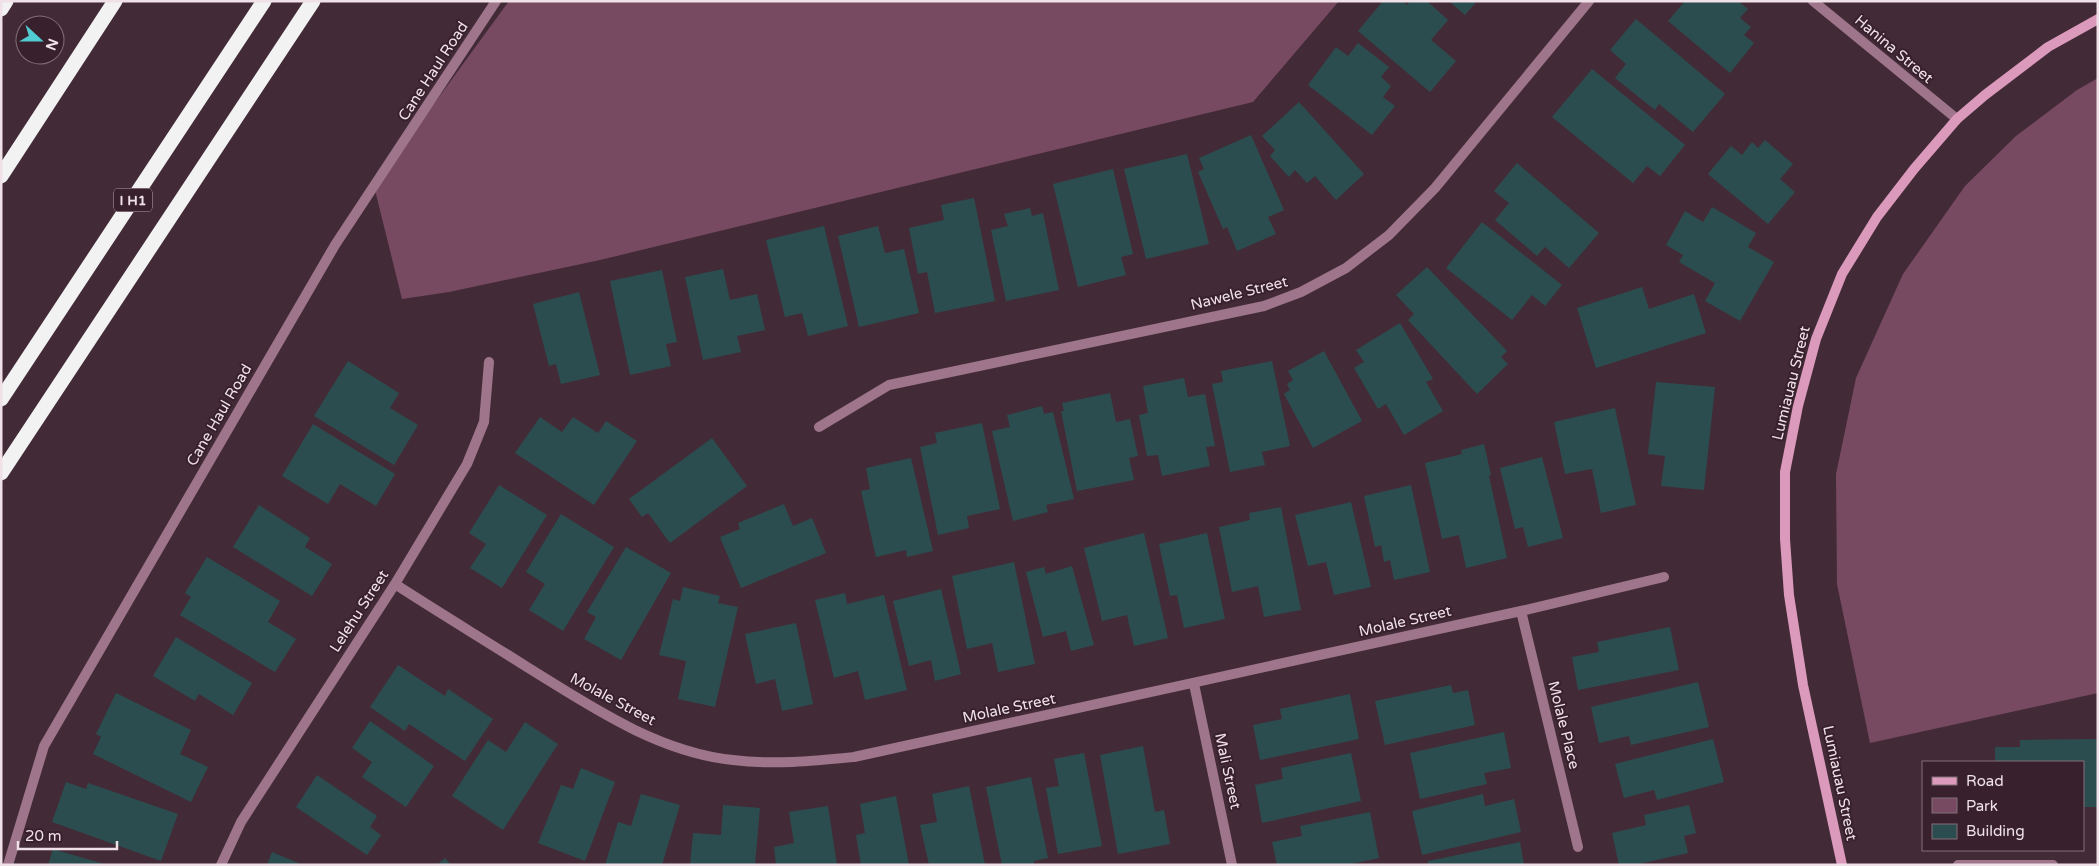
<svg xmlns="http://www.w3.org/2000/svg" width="2099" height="866" font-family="'Varela Round',sans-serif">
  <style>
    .green { fill: #784a62 }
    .building { fill: #2c4d4f }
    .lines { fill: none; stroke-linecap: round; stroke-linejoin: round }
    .lane { stroke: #9e758a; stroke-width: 10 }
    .street { stroke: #9e758a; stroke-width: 10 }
    .secondary { stroke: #db99bb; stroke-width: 10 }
    .highway { stroke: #f2f2f2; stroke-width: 15 }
    .labels { text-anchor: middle; stroke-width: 4; stroke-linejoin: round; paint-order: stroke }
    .shield { fill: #38212d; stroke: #b9a7b0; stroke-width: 1 }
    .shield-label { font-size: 14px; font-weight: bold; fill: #f0e1e8 }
    .street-label { font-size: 15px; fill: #f0e1e8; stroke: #38212d }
  </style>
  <rect width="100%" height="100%" fill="#422b37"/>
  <path class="green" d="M509 1H1339L1253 102 600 260 449 292 402 299 374 186Z
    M2098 78V693L1870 743 1837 584 1836 474 1856 378 1903 274 1965 186 2016 136 2077 90Z"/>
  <path class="building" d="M1383 1H1403L1407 5 1410 1H1427L1448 20 1431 40 1456 61 1430 92 1358 31Z
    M1449 1H1477L1465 15Z
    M1685 1H1738L1748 9 1740 18 1751 27 1744 35 1754 43 1730 73 1668 21Z
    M1636 19 1725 94 1693 132 1659 104 1655 110 1615 78 1626 64 1610 50Z
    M1358 43 1389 67 1381 77 1391 86 1383 97 1395 106 1372 135 1308 85 1336 47 1348 56Z
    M1592 69 1685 145 1660 176 1647 166 1633 183 1552 117Z
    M1299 102 1364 174 1336 200 1315 176 1307 183 1295 170 1289 177 1270 156 1275 150 1262 136Z
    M1251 135 1284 210 1268 217 1276 234 1237 251 1227 227 1223 229 1198 172 1204 169 1199 158Z
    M1765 140 1793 164 1780 179 1795 192 1768 224 1708 174 1731 146 1742 155 1752 142 1758 148Z
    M1187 154 1209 244 1146 259 1124 169Z
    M1517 163 1599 233 1569 268 1545 247 1537 256 1495 220 1509 203 1494 191Z
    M1113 169 1133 254 1121 257 1126 275 1078 287 1053 184Z
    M974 198 995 301 935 313 927 272 918 274 909 228 944 220 941 205Z
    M1712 207 1756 233 1748 247 1774 262 1740 321 1705 301 1715 283 1679 262 1683 255 1666 245 1685 211 1703 222Z
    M1030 208 1032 216 1043 213 1059 290 1006 301 991 230 1008 226 1004 214Z
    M1482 222 1562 285 1545 306 1532 295 1512 320 1446 268Z
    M824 226 848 326 808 336 802 313 785 317 766 240Z
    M878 226 885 253 904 249 919 313 859 327 838 236Z
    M1427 267 1507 351 1501 357 1508 364 1477 394 1408 320 1414 314 1396 295Z
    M723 269 730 300 757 294 765 330 737 336 741 352 703 360 685 277Z
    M662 270 677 342 666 344 671 366 630 375 610 281Z
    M1642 287 1649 309 1694 294 1706 333 1596 368 1577 308Z
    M579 292 600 375 561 384 556 364 549 366 533 304Z
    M1400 323 1433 379 1426 382 1443 411 1404 435 1386 404 1378 409 1354 368 1364 362 1356 350Z
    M1324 351 1362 421 1313 448 1284 394 1290 390 1287 384 1293 380 1288 371Z
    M348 361 399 393 390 408 418 425 394 465 314 416Z
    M1272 361 1290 446 1262 452 1265 465 1230 472 1212 384 1223 382 1221 371Z
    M1184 378 1188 397 1205 394 1215 446 1206 447 1210 466 1162 476 1158 455 1147 456 1139 415 1148 413 1143 386Z
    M1656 382 1715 387 1704 490 1661 486 1665 456 1648 454Z
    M1110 393 1116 422 1130 419 1138 456 1129 458 1134 480 1077 491 1061 411H1064L1062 403Z
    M1042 406 1044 414 1053 412 1074 499 1046 505 1048 512 1013 521 992 431 1010 427 1007 415Z
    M1615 408 1636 505 1601 513 1592 469 1565 474 1554 422Z
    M540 417 562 432 573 417 598 433 606 421 637 441 594 505 515 453Z
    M982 423 1000 509 967 516 969 528 938 535 920 447 937 443 935 433Z
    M313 424 395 474 376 506 340 484 328 504 282 476Z
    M712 438 747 486 670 543 648 513 642 517 629 499Z
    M1484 444 1491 475 1489 476 1507 558 1466 568 1459 535 1442 539 1425 463 1462 454 1461 450Z
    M1542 457 1563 538 1528 547 1523 527 1515 529 1500 468Z
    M911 458 933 551 907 557 906 550 876 557 861 491 870 489 866 468Z
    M499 485 547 515 502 588 470 568 486 544 469 533Z
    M1411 485 1430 572 1394 580 1390 560 1384 562 1381 545 1375 547 1364 496Z
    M1351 502 1371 587 1334 595 1326 562 1308 566 1295 515Z
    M784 504 793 526 812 518 826 553 741 588 720 537 740 529 738 523Z
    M259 505 310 538 305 547 332 564 312 596 233 547Z
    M1281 507 1301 610 1264 617 1258 586 1232 592 1219 527 1250 520 1249 513Z
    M561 514 614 547 563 631 529 610 545 584 526 572Z
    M1144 533 1168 638 1134 646 1127 615 1102 621 1084 548Z
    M1207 533 1225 619 1184 628 1177 595 1170 596 1159 544Z
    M626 547 671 573 621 660 584 639 596 617 587 612Z
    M207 557 280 601 268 622 296 639 275 672 180 615 191 597 185 593Z
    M1014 562 1035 664 998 672 992 643 967 649 952 576Z
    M1072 566 1094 645 1071 651 1066 631 1043 637 1026 572 1044 567 1046 574Z
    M683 587 720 596 718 603 738 607 715 707 678 699 686 661 659 655 673 599 680 601Z
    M941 589 961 674 935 681 931 660 909 666 893 601Z
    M845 593 847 604 884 595 907 690 865 700 858 671 834 678 815 600Z
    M796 623 813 704 782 711 775 679 756 684 745 634Z
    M1670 627 1679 670 1578 690 1572 657 1599 652 1597 642Z
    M176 637 252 683 233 715 199 694 195 701 153 676Z
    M398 665 445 696 448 689 493 719 465 761 409 724 405 731 370 707Z
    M1698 682 1709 727 1631 745 1629 736 1599 743 1591 707Z
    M1451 685 1453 693 1468 690 1475 725 1385 745 1375 701Z
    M116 693 191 730 180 754 208 767 191 802 93 754 101 737 96 734Z
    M1350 694 1359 739 1260 760 1253 725 1282 719 1280 709Z
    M370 721 434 766 406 807 362 777 372 762 352 748Z
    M525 722 558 744 503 830 452 796 488 740 506 752Z
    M1504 732 1511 768 1484 773 1487 784 1420 799 1410 753Z
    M1713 739 1724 782 1657 800 1654 790 1624 798 1615 764Z
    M2098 739V807H2083V762H1995V747H2020V740Z
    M1143 746 1155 812 1164 810 1170 844 1118 854 1100 755Z
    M1084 753 1102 846 1058 854 1046 788 1059 786 1054 759Z
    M1351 753 1361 801 1262 823 1255 785 1283 779 1281 768Z
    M581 768 615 782 585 861 538 843 561 785 573 789Z
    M317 775 377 816 370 827 381 835 367 855 296 807Z
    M1031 777 1048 858 1034 861V865H1002L986 787Z
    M66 782 86 789 88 783 178 814 161 861 52 822Z
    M969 786 985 865H929L920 825 937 822 932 794Z
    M641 794 680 805 662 865H605L618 822 631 826Z
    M1483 794 1485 806 1514 799 1521 832 1422 855 1412 811Z
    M896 796 909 865H861L856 835 865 833 860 804Z
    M723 805 760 808 755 865H690L693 833 721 835Z
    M1689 805 1696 833 1684 836 1688 853 1634 865H1619L1612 833 1646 825 1644 815Z
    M828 806 837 865H776L774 847 794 843 789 812Z
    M1370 812 1379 858 1346 865H1277L1272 842 1302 836 1300 826Z
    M1520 842 1524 865H1428V861Z
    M53 849 104 864V865H48Z
    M272 852 303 865H267Z
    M445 858 451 865H437Z"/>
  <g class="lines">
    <path class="lane" d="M8 865 44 746 335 245 496 1
      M1958 865H2053"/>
    <path class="street" d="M1813 1 1957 119
      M819 427 889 385 1264 306 1301 292 1346 268 1389 235 1435 188 1589 1
      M395 584C438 612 483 639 527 667 590 706 657 752 733 760 773 765 813 761 854 757L1521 611 1664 577
      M1521 611 1578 847
      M1194 684 1232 865
      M221 865 241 822 395 584 467 464 484 422 489 362"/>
    <path class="secondary" d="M1842 865 1803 685 1789 595 1785 539V472L1798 406 1816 339 1842 274 1877 217 1914 169 1957 119 1985 95 2048 47 2098 19"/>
    <path class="highway" d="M1 9 6 1
      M1 176 115 1
      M1 399 264 1
      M1 473 313 1"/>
  </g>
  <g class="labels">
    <rect class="shield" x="114" y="188.5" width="38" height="23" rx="4"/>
    <g class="shield-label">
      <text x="133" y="205">I H1</text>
    </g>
    <g class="street-label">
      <text transform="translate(1894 49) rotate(40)" y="5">Hanina Street</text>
      <text transform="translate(433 71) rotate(-57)" y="5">Cane Haul Road</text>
      <text transform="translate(1239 293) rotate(-14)" y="5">Nawele Street</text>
      <text transform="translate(1791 383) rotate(-76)" y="5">Lumiauau Street</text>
      <text transform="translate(219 415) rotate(-60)" y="5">Cane Haul Road</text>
      <text transform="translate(359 611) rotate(-57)" y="5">Lelehu Street</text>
      <text transform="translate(1405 621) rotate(-13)" y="5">Molale Street</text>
      <text transform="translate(613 699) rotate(28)" y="5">Molale Street</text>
      <text transform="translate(1009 708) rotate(-12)" y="5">Molale Street</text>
      <text transform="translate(1564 725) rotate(76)" y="5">Molale Place</text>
      <text transform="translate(1228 771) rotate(78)" y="5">Mali Street</text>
      <text transform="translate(1840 783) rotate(78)" y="5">Lumiauau Street</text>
    </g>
  </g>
  <rect width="2099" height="866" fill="none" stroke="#f0e1e8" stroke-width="5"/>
  <rect x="1922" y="761" width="162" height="90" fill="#38212d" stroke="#826e78"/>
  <rect x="1932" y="777" width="25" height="8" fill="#db99bb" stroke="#826e78"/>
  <text x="1966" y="786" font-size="15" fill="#f0e1e8">Road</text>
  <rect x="1932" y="798" width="25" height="15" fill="#784a62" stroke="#826e78"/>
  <text x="1966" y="811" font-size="15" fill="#f0e1e8">Park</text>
  <rect x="1932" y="824" width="25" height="15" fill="#2c4d4f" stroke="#826e78"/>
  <text x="1966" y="836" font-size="15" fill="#f0e1e8">Building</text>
  <g transform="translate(40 40) rotate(111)"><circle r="24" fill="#38212d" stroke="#826e78"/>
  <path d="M0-4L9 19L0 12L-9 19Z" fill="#51ccd2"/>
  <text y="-8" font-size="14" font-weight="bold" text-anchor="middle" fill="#f0e1e8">N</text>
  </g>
  <path d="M18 841v8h99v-8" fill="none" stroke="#f0e1e8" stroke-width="2.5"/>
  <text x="25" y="841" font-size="15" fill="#f0e1e8" stroke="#38212d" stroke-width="4" paint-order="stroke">20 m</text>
</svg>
